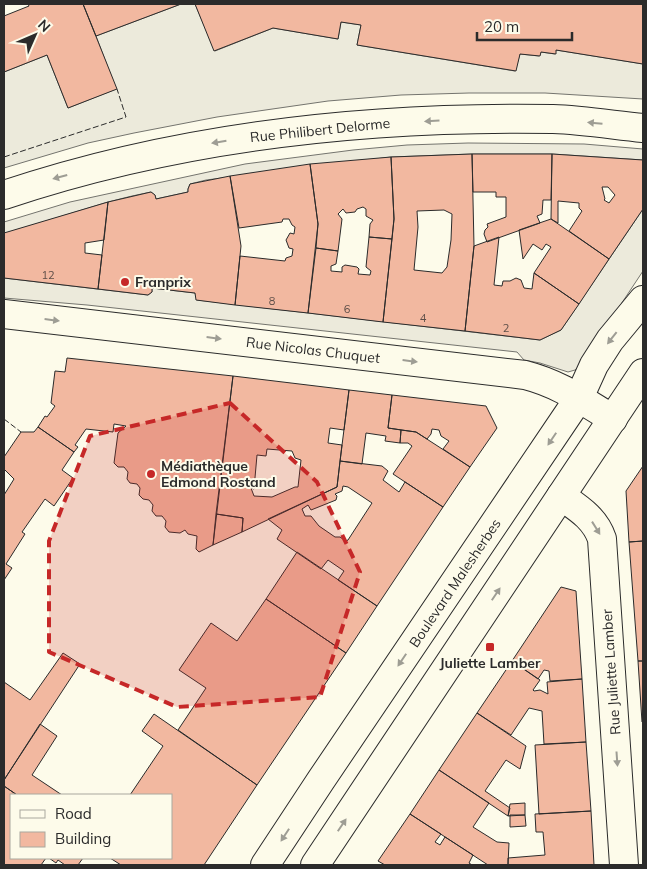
<svg xmlns="http://www.w3.org/2000/svg" width="647" height="869" font-family="Mulish,sans-serif">
  <style>
    .parking { fill: #eceadb; stroke: #74746e }
    .building { fill: #f2b8a0; stroke: #2b2b2b; fill-rule: evenodd }
    .lines { fill: none; stroke-linecap: round; stroke-linejoin: round }
    .minor-casing { stroke: #2b2b2b; stroke-width: 30 }
    .major-casing { stroke: #2b2b2b; stroke-width: 30 }
    .minor { stroke: #fdfbea; stroke-width: 28 }
    .major { stroke: #fdfbea; stroke-width: 28 }
    .fence { stroke: #2b2b2b; stroke-width: 1; stroke-dasharray: 6 2.5; stroke-linecap: butt }
    .oneway { fill: #9e9d94 }
    .marked { fill: #c62828; fill-opacity: 0.2; stroke: #c62828; stroke-width: 4; stroke-dasharray: 10 6; stroke-linejoin: round }
    .poi-dot { fill: #c62828; stroke: #fdfbea; stroke-width: 2 }
    .labels { text-anchor: middle; stroke-width: 4; stroke-linejoin: round; paint-order: stroke }
    .number-label { font-size: 11px; fill: #5d4e48 }
    .street-label { font-size: 14px; fill: #2b2b2b; stroke: #fdfbea }
    .poi-label { font-size: 14px; font-weight: bold; fill: #2b2b2b; stroke: #fdfbea; text-anchor: start }
  </style>
  <rect width="100%" height="100%" fill="#fdfbea"/>
  <path class="parking" d="M181 4H195L215 51 273 28 338 39 341 22 361 25 357 45 515 71 520 54 539 56 541 52 555 54 556 50 643 64V99L545 93H469L401 95 328 101 217 117 134 133 88 143 4 168V72L47 55 68 108 116 89 96 36Z
    M468 143 584 144 643 149V160L552 154H472L391 157 206 180 190 184 188 189V192L156 199 155 195 151 192 132 196 108 202 4 234V222L70 202 245 164 353 150 407 145Z
    M643 209V271L580 366 575 370 568 372 540 363 524 360 517 352 87 305 4 298V278L148 295 152 292V288L195 293 197 300 540 340 561 330Z"/>
  <path class="building" d="M28 4H83L117 89 68 108 47 55 4 72V16L29 6Z
    M83 4H181L96 36Z
    M195 4H643V64L556 50V54L541 52 540 56 520 54 516 71 357 45 361 25 341 22 338 39 273 28 214 51Z
    M472 154 474 246 465 331 383 322 394 219 391 157ZM444 210 452 214 451 240 447 267 442 273 414 270 418 227 417 211Z
    M472 154H552L551 200H543L542 214 537 216 540 223 487 242 484 234 485 230 488 227 487 224 506 217V197H496V192H473Z
    M552 154 643 160V209L609 259 569 231 582 211 579 208V203L558 201V223L551 219ZM602 187H608L615 195 609 203 604 200 605 199Z
    M391 157 394 219 392 239 369 237 370 224 373 220 366 216V209L363 207 357 209 355 212 346 213 343 209 338 214 342 219 338 251 316 248 318 224 310 164Z
    M310 164 318 224 308 313 235 305 240 256 285 261 286 258 292 256 293 249 289 248 286 240 290 233 294 234 295 227 292 225 289 219H283L282 222 239 228 230 176Z
    M230 176 241 246 235 305 196 300 195 293 152 288V292L148 295 98 289 108 202 151 192 155 195 156 199 188 192V189L190 184Z
    M108 202 104 240 85 243V253L102 255 98 289 4 278V233Z
    M551 219 609 259 579 304 534 273 551 247 546 244 542 250 533 244 523 259 519 230Z
    M369 237 392 239 383 322 308 313 316 248 338 251 336 264 331 266V271L342 272V267L345 265 357 267 359 269 358 274 370 275 371 271 366 267Z
    M499 237 494 285 502 286 503 281H510L516 278 521 280 524 288 532 289 534 273 579 304 561 330 540 340 465 331 474 246Z
    M67 358 233 376 213 545 199 552 196 549 197 536 188 534 185 530 180 533 169 532 165 527 166 521 162 516H156L152 511 153 505 149 500 143 499 139 495 140 488 137 484 130 483 127 479 128 472 124 467H118L114 463 118 433 126 426 114 424 113 432 86 429 75 445 78 447 74 452 38 427 45 416 47 417 55 406 51 403 55 371 65 372Z
    M233 376 349 390 344 430 330 428 328 443 342 445 337 487 242 532 243 518 216 514ZM267 449 292 451 295 458 301 460 298 487H295L272 497 254 496 251 488 254 489 257 455 266 456Z
    M349 390 392 395 388 428 401 430 400 443 385 441 386 436 366 433 362 464 340 461Z
    M392 395 486 406 497 428 470 467 443 449 449 441 441 436 439 430 432 429 431 434 427 439 416 432 388 428Z
    M38 427 74 452 62 470 73 478 54 506 45 499 22 532 25 534 6 564 12 568 4 580V495L14 479 4 469V457L21 432H34Z
    M401 430 416 432 470 467 443 507 393 474 412 446 408 443H400Z
    M340 461 382 466 388 471 383 480 399 492 405 482 443 507 377 606 338 580 344 571 328 560 321 569 277 539 282 530 268 519 337 487ZM343 486 348 487 372 503 348 540 346 541 340 537H335L319 526 311 516H305L302 509 308 505 311 510 336 500 337 496 335 494 342 491Z
    M643 466V541L629 542 626 491Z
    M216 514 243 518 242 532 213 545Z
    M643 541V661H638L629 542Z
    M297 552 377 606 346 653 266 599Z
    M561 587 576 591 582 679 550 681 549 671 544 670 538 679 512 661Z
    M266 599 346 653 257 785 178 730 206 688 179 670 211 623 237 641Z
    M63 653 80 664 4 780V682L30 700Z
    M512 661 540 680 533 690 534 691 540 690 548 694 547 682 582 679 586 742 544 744 542 711 529 708 511 735 477 713Z
    M638 661H643V722H642Z
    M477 713 526 746 520 769 506 760 485 791 510 808 508 816 439 770Z
    M154 714 257 785 204 865H121L110 858H171V795H130L163 746 142 731Z
    M40 724 57 736 32 775 62 795H17L4 786V780Z
    M586 742 591 811 539 814 535 745Z
    M439 770 489 803 473 827 497 842 509 843 508 865H488L410 814Z
    M4 786 17 795H11V858H46L41 865H4Z
    M525 803V815L508 816 510 804Z
    M591 811 594 865H508V858L545 855 543 832H536L535 814Z
    M410 814 441 834 435 842 440 845 445 837 473 855 469 863 472 865H385L378 861Z
    M510 815H525L526 826 510 827Z
    M49 858H83L78 865H65L58 860 56 863Z"/>
  <g class="lines">
    <defs>
      <path id="minor" d="M4 195C180 136 368 116 553 119 583 120 613 125 643 128
        M4 314 525 375C560 384 583 401 613 419
        M561 496C578 508 595 518 602 539L624 865"/>
      <path id="major" d="M265 865 321 780 579 398 594 365 610 340 643 300
        M315 865 643 373"/>
    </defs>
    <use href="#minor" class="minor-casing"/>
    <use href="#major" class="major-casing"/>
    <use href="#minor" class="minor"/>
    <use href="#major" class="major"/>
    <path class="fence" d="M4 157 126 117 117 89
      M4 419 21 432"/>
  </g>
  <defs><path id="oneway-solid" d="M-6-.8H1V-3.2L6.5 0L1 3.2V.8H-6Z" transform="scale(1.25)"/></defs>
  <g class="oneway">
    <use href="#oneway-solid" transform="translate(432 121) rotate(177)"/>
    <use href="#oneway-solid" transform="translate(595 123) rotate(-175)"/>
    <use href="#oneway-solid" transform="translate(219 142) rotate(171)"/>
    <use href="#oneway-solid" transform="translate(60 177) rotate(165)"/>
    <use href="#oneway-solid" transform="translate(52 320) rotate(7)"/>
    <use href="#oneway-solid" transform="translate(214 338) rotate(7)"/>
    <use href="#oneway-solid" transform="translate(612 338) rotate(128)"/>
    <use href="#oneway-solid" transform="translate(410 361) rotate(7)"/>
    <use href="#oneway-solid" transform="translate(552 439) rotate(124)"/>
    <use href="#oneway-solid" transform="translate(596 528) rotate(58)"/>
    <use href="#oneway-solid" transform="translate(496 594) rotate(-56)"/>
    <use href="#oneway-solid" transform="translate(402 660) rotate(124)"/>
    <use href="#oneway-solid" transform="translate(617 759) rotate(86)"/>
    <use href="#oneway-solid" transform="translate(342 825) rotate(-56)"/>
    <use href="#oneway-solid" transform="translate(285 835) rotate(123)"/>
  </g>
  <path class="marked" d="M230 403 317 482 360 572 320 697 177 707 49 652V541L90 436Z"/>
  <g class="poi-dot">
    <circle cx="125" cy="282" r="5"/>
    <circle cx="151" cy="474" r="5"/>
    <rect x="485" y="642" width="10" height="10" rx="2.5"/>
  </g>
  <g class="labels">
    <g class="number-label">
      <text x="48" y="279">12</text>
      <text x="272" y="305">8</text>
      <text x="347" y="313">6</text>
      <text x="423" y="322">4</text>
      <text x="506" y="332">2</text>
    </g>
    <g class="street-label">
      <text transform="translate(320 130) rotate(-6)" y="5">Rue Philibert Delorme</text>
      <text transform="translate(313 350) rotate(7)" y="5">Rue Nicolas Chuquet</text>
      <text transform="translate(455 583) rotate(-56)" y="5">Boulevard Malesherbes</text>
      <text transform="translate(611 672) rotate(-94)" y="5">Rue Juliette Lamber</text>
    </g>
    <g class="poi-label">
      <text x="135" y="287">Franprix</text>
      <text x="161" y="471">Médiathèque<tspan x="161" dy="16">Edmond Rostand</tspan></text>
      <text x="490" y="668" text-anchor="middle">Juliette Lamber</text>
    </g>
  </g>
  <rect width="647" height="869" fill="none" stroke="#2b2b2b" stroke-width="10"/>
  <rect x="10" y="794" width="162" height="65" fill="#fdfbea" stroke="#a9a89e"/>
  <rect x="20" y="810" width="25" height="8" fill="#fdfbea" stroke="#a9a89e"/>
  <text x="55" y="819" font-size="15" fill="#2b2b2b">Road</text>
  <rect x="20" y="832" width="25" height="15" fill="#f2b8a0" stroke="#a9a89e"/>
  <text x="55" y="844" font-size="15" fill="#2b2b2b">Building</text>
  <g transform="translate(35 35) rotate(45)" stroke="#fdfbea" stroke-width="4" paint-order="stroke">
  <path d="M0-4L9 19L0 12L-9 19Z" fill="#2b2b2b"/>
  <text y="-8" font-size="14" font-weight="bold" text-anchor="middle" fill="#2b2b2b">N</text>
  </g>
  <path d="M477 32v8h95v-8" fill="none" stroke="#2b2b2b" stroke-width="2.5"/>
  <text x="484" y="32" font-size="15" fill="#2b2b2b" stroke="#fdfbea" stroke-width="4" paint-order="stroke">20 m</text>
</svg>
